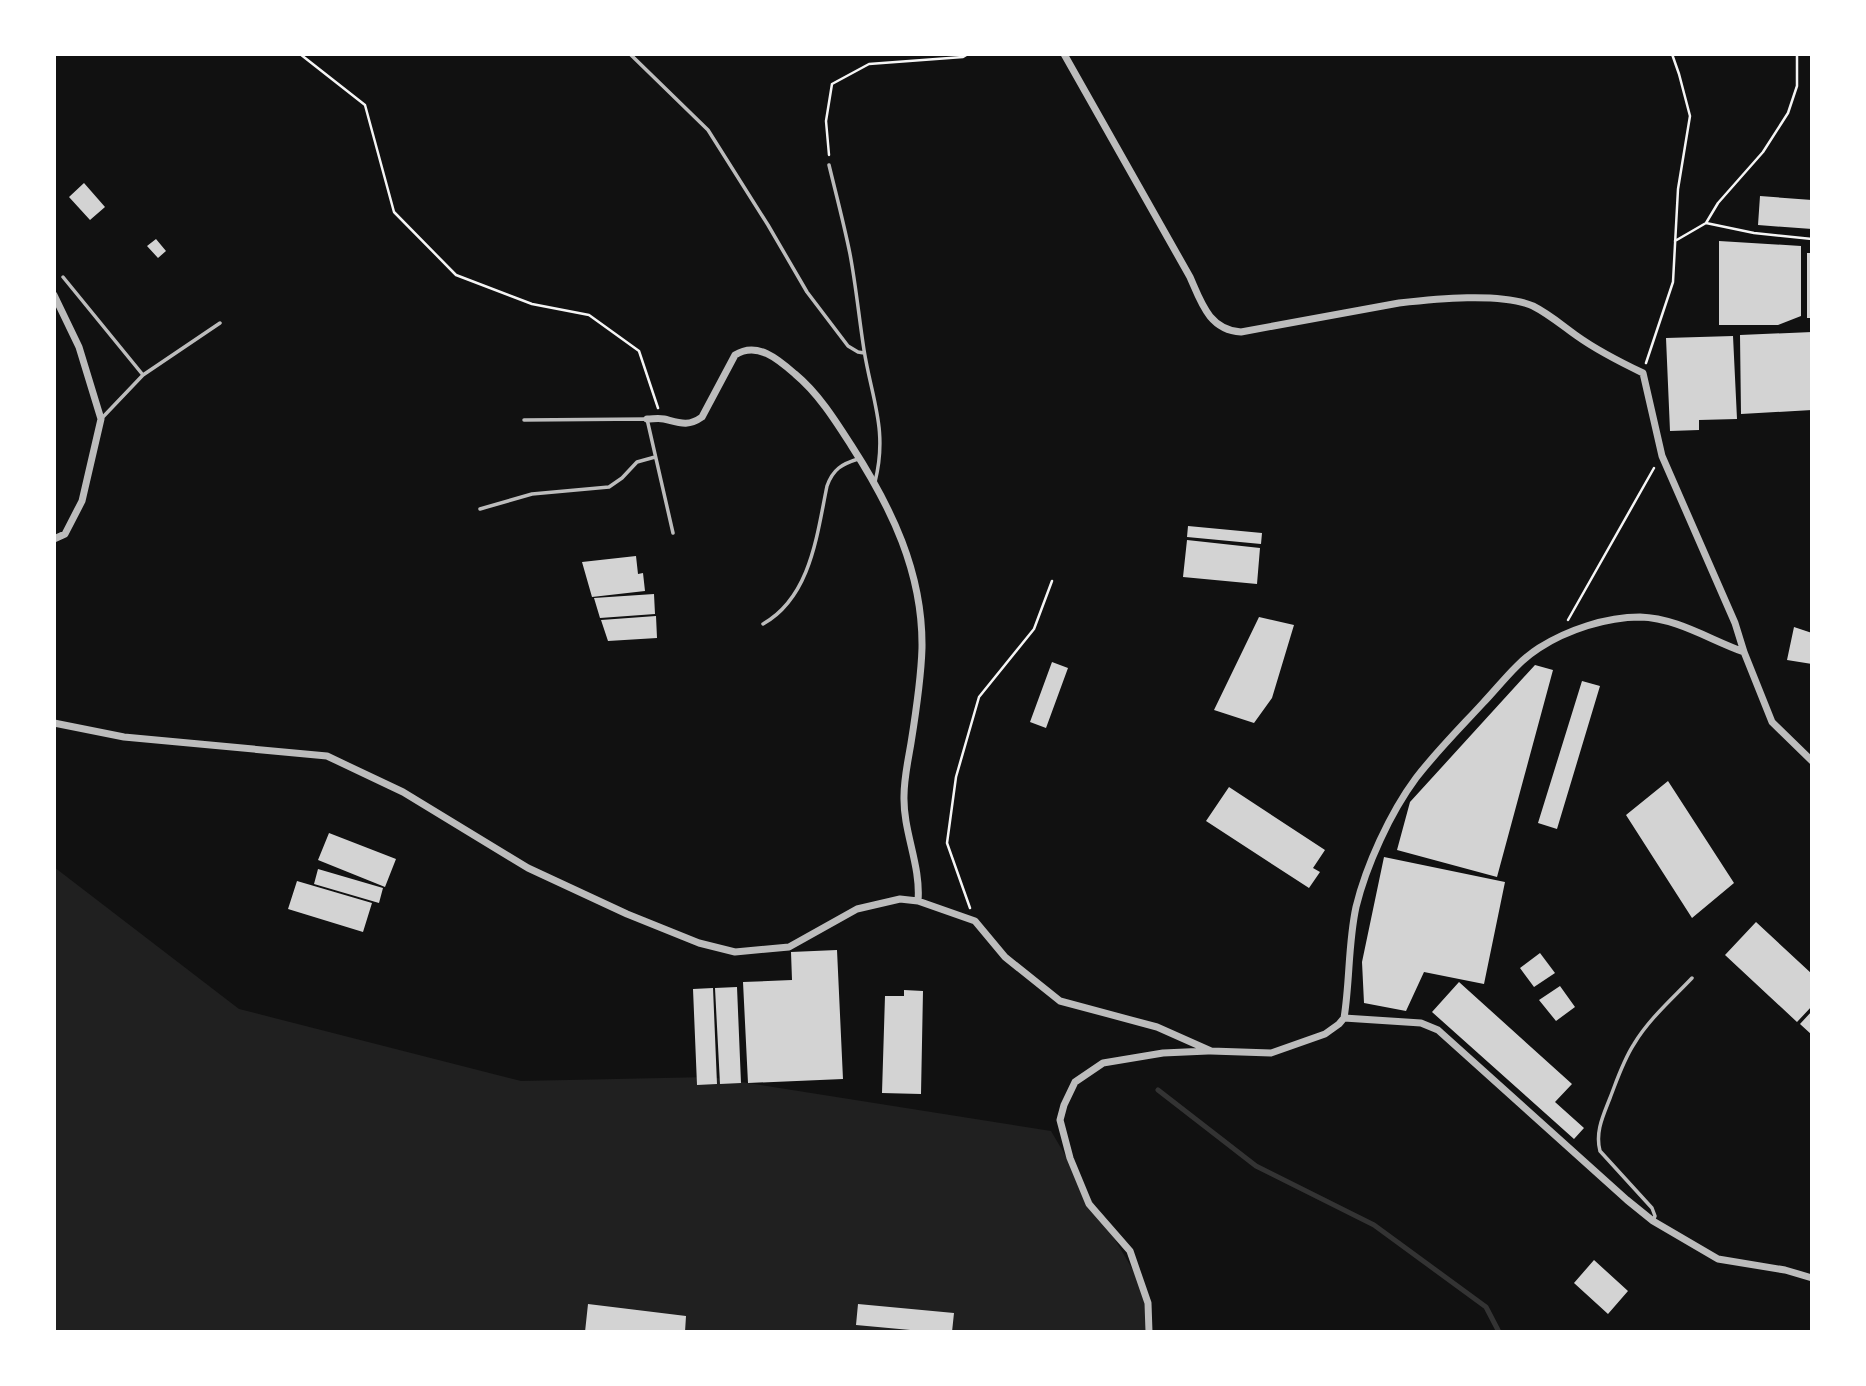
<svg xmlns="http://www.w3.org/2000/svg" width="1866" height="1386" font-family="'Open Sans',sans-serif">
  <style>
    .green { fill: #202020 }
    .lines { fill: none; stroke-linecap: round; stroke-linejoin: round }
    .stream { stroke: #333; stroke-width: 5 }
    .building { fill: #d3d3d3 }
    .path { stroke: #f5f5f5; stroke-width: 2.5 }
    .service { stroke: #bcbcbc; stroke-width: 3.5 }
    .minor { stroke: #bcbcbc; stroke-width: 7 }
  </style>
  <rect width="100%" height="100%" fill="#111"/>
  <path class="green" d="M54 867 239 1009 521 1081 710 1077 1051 1131 1150 1299 1145 1332H54Z"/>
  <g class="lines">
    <path class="stream" d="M1158 1090 1256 1166 1374 1225 1486 1307 1499 1332"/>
  </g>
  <path class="building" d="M84 183 105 207 90 220 69 197Z
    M1760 196 1812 200V229L1758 225Z
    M156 239 166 251 158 258 147 246Z
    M1719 241 1801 246V316L1778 325H1719Z
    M1807 253H1812V318H1807Z
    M1812 332V410L1741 414 1740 335Z
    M1733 336 1737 419 1699 420V430L1670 431 1666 338Z
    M1188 526 1262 533 1261 544 1187 537Z
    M1187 540 1260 548 1257 584 1183 577Z
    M636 556 638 574 643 573 645 591 592 597 582 562Z
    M654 594 655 614 600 618 594 598Z
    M656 616 657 638 608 641 601 620Z
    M1259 617 1294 625 1272 698 1254 723 1214 710Z
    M1794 627 1812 633V664L1787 660Z
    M1052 662 1068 668 1046 728 1030 722Z
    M1535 665 1553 670 1497 877 1397 850 1410 802Z
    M1582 681 1600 686 1557 829 1538 823Z
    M1668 781 1734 883 1692 918 1626 815Z
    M1229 787 1325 850 1313 868 1320 872 1309 888 1206 821Z
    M329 833 396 859 385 887 318 860Z
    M1384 857 1505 882 1484 984 1424 972 1406 1011 1364 1003 1362 962Z
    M318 869 383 888 379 903 314 884Z
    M297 881 372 903 363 932 288 909Z
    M1756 922 1812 974V1006L1797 1022 1725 955Z
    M837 950 843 1079 748 1083 743 982 792 980 791 952Z
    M1540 953 1555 973 1534 987 1520 968Z
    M1459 982 1572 1084 1555 1102 1584 1128 1574 1139 1432 1012Z
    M1560 986 1575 1007 1556 1021 1539 1000Z
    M737 987 741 1083 720 1084 715 988Z
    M713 988 717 1084 697 1085 693 989Z
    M904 990 923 991 921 1094 882 1093 885 996H904Z
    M1812 1011V1035L1800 1024Z
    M1594 1260 1628 1291 1608 1314 1574 1283Z
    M588 1304 686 1316 685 1332H585Z
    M858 1304 954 1313 952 1332H932L856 1325Z"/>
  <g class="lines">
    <path class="path" d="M300 54 365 105 394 212 456 275 532 304 589 315 639 351 658 408
      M829 155 826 121 832 84 869 64 963 57 968 54
      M1706 223 1754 233 1812 239
      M1675 241 1706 223 1718 203 1763 152 1788 113 1797 86V54
      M1646 363 1673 282 1678 189 1690 116 1679 74 1672 54
      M1568 620 1654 468
      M970 908 947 843 956 777 979 697 1034 629 1052 581"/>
    <path class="service" d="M630 54 708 130 768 225 807 292 848 346 858 352 864 353
      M829 165C836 194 844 224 850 254 856 286 859 318 864 350 872 400 888 430 875 482
      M63 277 143 375
      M102 418 143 375 220 323
      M524 420 647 419 673 533
      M480 509 532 494 609 487 622 478 637 462 655 457
      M763 624C811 597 817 534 827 486 833 469 842 464 858 459
      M1653 1221 1655 1216 1652 1208 1600 1151C1595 1132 1603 1116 1610 1098 1617 1080 1623 1061 1634 1044 1649 1019 1672 999 1692 978"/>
    <path class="minor" d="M1064 54 1190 277C1201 302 1209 330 1241 332L1399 303C1434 299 1501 292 1533 306 1549 314 1563 326 1577 336 1598 351 1620 362 1643 373L1662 456 1735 623 1744 652 1772 722 1812 761
      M54 295 79 347 101 419 82 501 65 534 54 539
      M647 419C653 419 658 418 664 419 680 423 688 427 702 417L735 355C757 341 778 359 795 374 818 393 835 420 851 445 891 507 923 572 922 648 921 680 916 712 911 743 908 761 904 778 904 796 903 832 921 865 918 901
      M54 723 124 737 327 756 403 792 528 868 627 914 699 943 735 952 789 947 857 909 900 899 918 901 975 921 1005 957 1060 1001 1157 1027 1211 1051 1271 1053 1325 1034 1339 1024 1344 1018C1350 981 1348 944 1356 907 1366 866 1390 813 1416 778 1436 752 1460 728 1483 703 1501 684 1517 662 1539 648 1567 630 1606 617 1640 617 1677 618 1710 640 1744 652
      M1344 1018 1421 1023 1438 1030 1627 1200 1653 1221 1718 1259 1785 1270 1812 1278
      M1149 1332 1148 1303 1130 1251 1089 1204 1070 1158 1060 1120 1064 1105 1075 1082 1103 1063 1163 1053 1208 1051"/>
  </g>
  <rect width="1866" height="1386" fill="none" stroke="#ffffff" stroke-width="112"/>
</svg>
